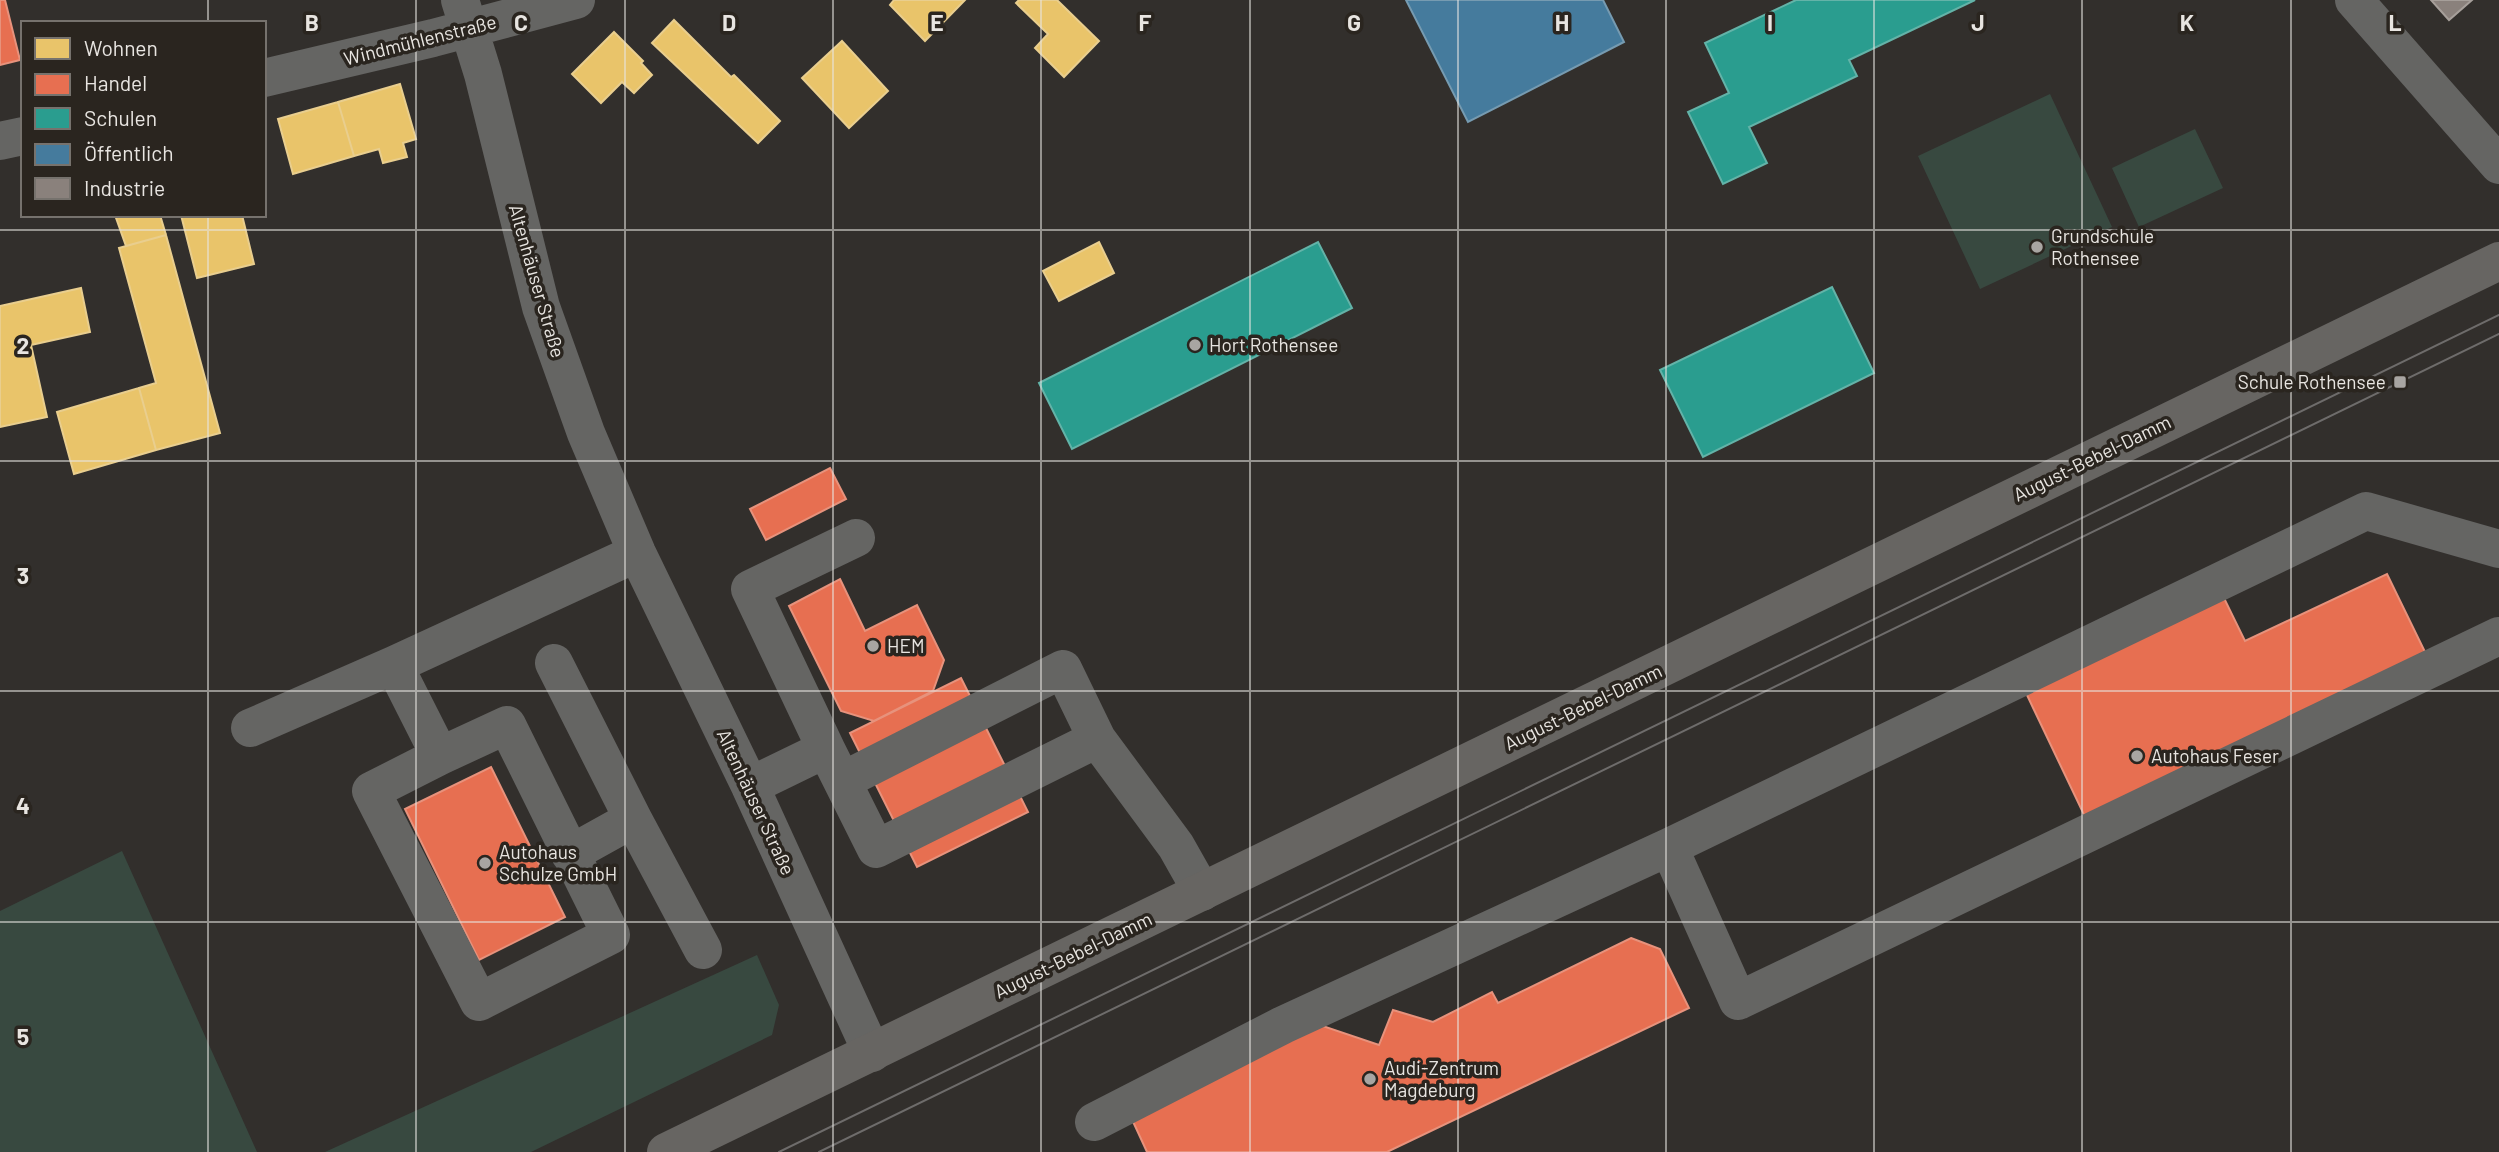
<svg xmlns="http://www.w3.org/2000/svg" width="2499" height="1152" font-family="Barlow,sans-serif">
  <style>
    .green { fill: #384940 }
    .homes { fill: #e9c46a; stroke: #e9ce8e; stroke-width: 2 }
    .shops { fill: #e76f51; stroke: #e7927c; stroke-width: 2 }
    .schools { fill: #2a9d8f; stroke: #63b3a8; stroke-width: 2 }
    .public { fill: #457b9d; stroke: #769bb1; stroke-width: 2 }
    .industry { fill: #8a817c; stroke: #a69f9a; stroke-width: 2 }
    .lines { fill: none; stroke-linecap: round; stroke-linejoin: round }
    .minor { stroke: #656563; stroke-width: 38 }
    .major { stroke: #676562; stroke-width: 38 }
    .tram { stroke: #6e6c6b; stroke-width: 2 }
    .grid { fill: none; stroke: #e8e5e1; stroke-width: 2; stroke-opacity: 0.55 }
    .poi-dot { fill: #a8a5a2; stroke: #2a251f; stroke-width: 2.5 }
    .labels { text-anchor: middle; stroke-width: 7; stroke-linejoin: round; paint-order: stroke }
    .street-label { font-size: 19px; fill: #e8e5e1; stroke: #2a251f }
    .poi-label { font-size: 19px; fill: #e8e5e1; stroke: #2a251f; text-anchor: start }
    .grid-label { font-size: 23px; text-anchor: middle; font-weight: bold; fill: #e8e5e1; stroke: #2a251f; stroke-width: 7; stroke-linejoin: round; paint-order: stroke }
  </style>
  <rect width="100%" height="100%" fill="#322f2c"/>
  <path class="green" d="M2050 94 2112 227 1980 289 1918 156Z
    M2195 129 2223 188 2139 227 2112 168Z
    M122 851 257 1152H0V911Z
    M757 955 779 1005 772 1035 531 1152H325Z"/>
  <path class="homes" d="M894 0H965L925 41 890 5Z
    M1019 0H1057L1099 41 1064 77 1035 48 1048 34 1016 3Z
    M674 20 731 77 734 75 780 121 758 143 652 43Z
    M614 32 643 61 641 63 652 75 634 93 622 82 601 103 572 74Z
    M842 41 888 91 849 128 802 78Z
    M400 84 416 139 403 143 407 157 383 163 379 149 354 156 338 102Z
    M338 102 354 156 293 174 278 119Z
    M115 215H160L166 235 126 246Z
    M181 215H242L254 264 197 278Z
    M166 235 220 433 156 450 139 388 156 383 119 248Z
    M1099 242 1114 273 1059 301 1043 271Z
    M81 288 90 332 31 345 47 417 0 427V306Z
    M139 388 156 450 74 474 57 412Z"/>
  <path class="shops" d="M0 0H5L20 60 0 65Z
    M830 468 846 499 766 540 750 509Z
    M2387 574 2427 656 2086 819 2026 693 2224 598 2245 641Z
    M840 579 865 631 917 605 944 660 933 691 874 721 841 711 789 606Z
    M961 678 1028 812 917 867 850 733Z
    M491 767 565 917 479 960 405 809Z
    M1631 938 1660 949 1689 1008 1387 1152H1147L1129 1113 1314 1023 1379 1045 1393 1010 1433 1022 1492 992 1498 1003Z"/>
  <path class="schools" d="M1796 0H1975L1849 60 1857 76 1749 127 1767 163 1723 184 1688 112 1729 93 1705 43Z
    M1318 242 1352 308 1072 449 1039 383Z
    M1832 287 1874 373 1703 457 1660 370Z"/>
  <path class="public" d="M1406 0H1603L1624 42 1468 122Z"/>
  <path class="industry" d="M2431 0H2472L2449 20Z"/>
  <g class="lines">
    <path class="minor" d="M460 0 483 74 541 307 586 433 637 553 750 786 872 1053
      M2354 0 2499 165
      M264 78 433 38 576 0
      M0 141 23 136
      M554 663 633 819 703 950
      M394 665 440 756 371 791 479 1002 611 935 507 725 440 756
      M250 728 394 665 637 553
      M826 749 750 589 856 538
      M842 781 1063 669 1097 739
      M750 786 826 749 876 849 1097 739 1176 846 1202 892
      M1669 847 1738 1001 2499 636
      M570 854 633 819
      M1094 1122 1283 1025 1669 847 2366 511 2499 549"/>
    <path class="major" d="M666 1152 2499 261"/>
    <path class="tram" d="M779 1152 2499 315
      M819 1152 2499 334"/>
  </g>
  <path class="grid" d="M208 0V23M416 0V1152M625 0V1152M833 0V1152M1041 0V1152M1250 0V1152M1458 0V1152M1666 0V1152M1874 0V1152M2082 0V1152M2291 0V1152M208 215V1152M0 230H2499M0 461H2499M0 691H2499M0 922H2499"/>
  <g class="poi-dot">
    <circle cx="2037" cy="247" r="7"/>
    <circle cx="1195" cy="345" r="7"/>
    <rect x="2393" y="375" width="14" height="14" rx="3.5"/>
    <circle cx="873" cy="646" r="7"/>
    <circle cx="2137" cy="756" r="7"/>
    <circle cx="485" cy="863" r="7"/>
    <circle cx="1370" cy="1079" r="7"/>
  </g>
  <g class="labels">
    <g class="street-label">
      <text transform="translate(420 40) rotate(-14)" y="7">Windmühlenstraße</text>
      <text transform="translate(537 281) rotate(74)" y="7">Altenhäuser Straße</text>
      <text transform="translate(2092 458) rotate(-26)" y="7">August-Bebel-Damm</text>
      <text transform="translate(1583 707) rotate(-26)" y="7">August-Bebel-Damm</text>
      <text transform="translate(756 802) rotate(65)" y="7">Altenhäuser Straße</text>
      <text transform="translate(1073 955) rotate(-26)" y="7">August-Bebel-Damm</text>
    </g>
    <g class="poi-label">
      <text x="2051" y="243">Grundschule<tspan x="2051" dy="22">Rothensee</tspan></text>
      <text x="1209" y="352">Hort Rothensee</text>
      <text x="2386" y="389" text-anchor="end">Schule Rothensee</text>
      <text x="887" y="653">HEM</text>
      <text x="2151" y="763">Autohaus Feser</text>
      <text x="499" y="859">Autohaus<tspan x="499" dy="22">Schulze GmbH</tspan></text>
      <text x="1384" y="1075">Audi-Zentrum<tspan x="1384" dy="22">Magdeburg</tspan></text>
    </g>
  </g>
  <g class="grid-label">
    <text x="312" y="31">B</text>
    <text x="521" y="31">C</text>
    <text x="729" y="31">D</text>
    <text x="937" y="31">E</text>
    <text x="1145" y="31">F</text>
    <text x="1354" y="31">G</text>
    <text x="1562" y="31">H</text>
    <text x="1770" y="31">I</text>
    <text x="1978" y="31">J</text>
    <text x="2187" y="31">K</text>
    <text x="2395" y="31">L</text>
    <text x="23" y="354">2</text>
    <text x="23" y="584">3</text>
    <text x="23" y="814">4</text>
    <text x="23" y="1045">5</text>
  </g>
  <rect x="21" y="21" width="245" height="196" fill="#2a251f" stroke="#76726d" stroke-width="2"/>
  <rect x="35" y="38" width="35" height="21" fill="#e9c46a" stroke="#76726d" stroke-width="2"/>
  <text x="84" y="56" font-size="21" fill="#e8e5e1">Wohnen</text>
  <rect x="35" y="74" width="35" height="21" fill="#e76f51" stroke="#76726d" stroke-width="2"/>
  <text x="84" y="91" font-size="21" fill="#e8e5e1">Handel</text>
  <rect x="35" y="108" width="35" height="21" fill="#2a9d8f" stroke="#76726d" stroke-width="2"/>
  <text x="84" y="126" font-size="21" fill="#e8e5e1">Schulen</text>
  <rect x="35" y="144" width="35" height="21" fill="#457b9d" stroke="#76726d" stroke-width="2"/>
  <text x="84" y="161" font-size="21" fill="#e8e5e1">Öffentlich</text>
  <rect x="35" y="178" width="35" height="21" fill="#8a817c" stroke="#76726d" stroke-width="2"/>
  <text x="84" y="196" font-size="21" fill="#e8e5e1">Industrie</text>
</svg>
